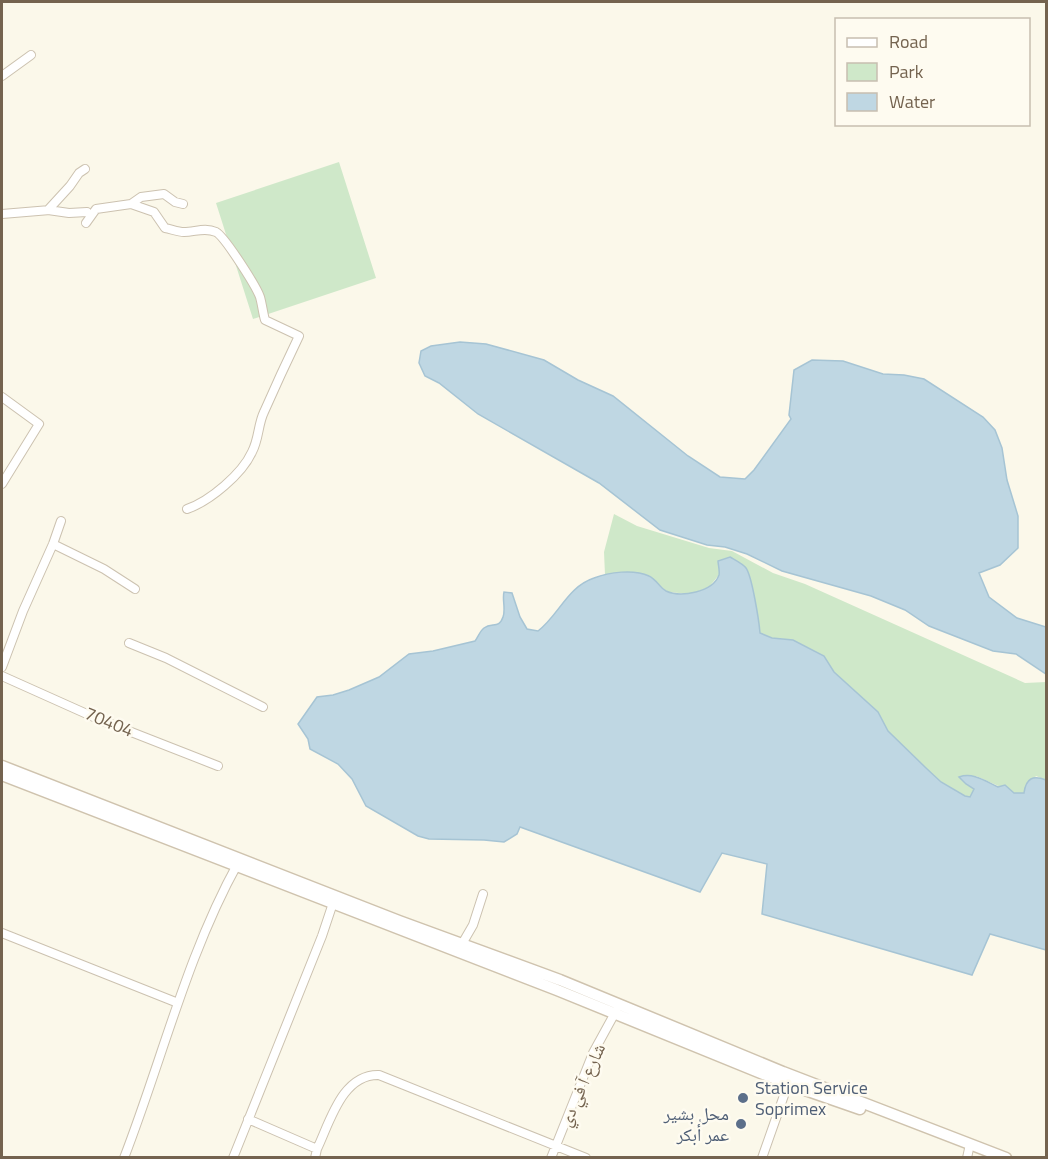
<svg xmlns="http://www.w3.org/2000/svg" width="1048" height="1159" font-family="'Titillium Web','Noto Naskh Arabic',sans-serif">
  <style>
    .green { fill: #cfe8c9 }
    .water { fill: #bfd7e3; stroke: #a6c4d4; stroke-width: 1.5 }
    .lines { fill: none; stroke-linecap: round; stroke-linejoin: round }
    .minor-casing { stroke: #ccc2b0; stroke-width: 10 }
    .secondary-casing { stroke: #cfc3ae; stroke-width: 13 }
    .minor { stroke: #fff; stroke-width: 8 }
    .secondary { stroke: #fff; stroke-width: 10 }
    .service-dot { fill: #5c6f8a; stroke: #fefbf0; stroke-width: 2 }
    .labels { text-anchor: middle; stroke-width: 5; stroke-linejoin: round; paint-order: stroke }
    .street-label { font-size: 18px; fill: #74634f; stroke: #fefbf0 }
    .service-label { font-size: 18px; fill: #4e5e75; stroke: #fefbf0; text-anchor: start }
  </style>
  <rect width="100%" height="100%" fill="#fbf8ea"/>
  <path class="green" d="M339 162 376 278 253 319 216 203Z
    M614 514 637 526 709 548 732 551 773 573 805 584 1025 683 1046 682V780L1036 776 1024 793H1014L976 776 966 784 974 789 970 797 965 796 941 782 926 768 888 731 878 712 834 672 824 656 793 640 772 638 760 633C759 621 756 611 753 600 751 588 750 578 745 567L719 575 709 587 691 594 667 592 650 576 629 572 605 575 604 552Z"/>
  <path class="water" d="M460 342 486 344 544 360 578 380 613 396 688 456 720 477 745 479 754 470 791 419 789 415 794 370 812 360 843 361 883 374 904 375 924 379 983 417 995 430 1002 448 1007 480 1018 516V548L1000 565 979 573 989 597 1017 618 1046 627V674L1016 654 993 651 929 626 905 610 871 596 782 571 747 554 725 547 707 545 660 530 599 483 478 414 439 383 425 376 419 363 421 351 431 346Z
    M730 557C735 560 743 564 746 568 752 576 759 621 760 633L772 638 793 640 824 656 834 672 878 712 888 731 926 768 941 782 965 796 970 797 974 789 966 784 959 777C973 772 985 781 998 787L1005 785 1014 793H1024C1026 778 1033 775 1046 780V950L990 934 972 975 762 914 767 864 722 853 700 892 520 827 517 834 504 842 484 840 429 839 418 836 366 806 352 779 338 764 310 749 308 739 298 724 317 697 333 695 349 690 379 677 409 654 433 651 475 641C478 637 480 631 484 628 492 622 499 629 503 617 506 609 502 600 504 592L512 593 520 617 527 629 538 631C559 615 567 587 594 578 609 572 634 569 649 576 656 579 660 588 666 591 681 598 713 592 719 575 720 571 718 564 718 561Z"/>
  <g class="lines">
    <defs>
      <path id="minor" d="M2 76 31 55
        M85 169 79 173 70 186 48 210 69 213 87 212
        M131 204 154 212 165 228C171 229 178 232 184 232 195 232 205 227 216 232 225 237 256 286 260 297 262 304 263 313 265 320L299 336C287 361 275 387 264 412 258 424 259 439 252 452 242 474 210 501 187 509
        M2 214 50 210
        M86 223 96 209 131 204 141 197 164 194 175 202 183 204
        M2 397 39 424 2 484
        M53 544 104 569 135 589
        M129 643 166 658 263 707
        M2 667 23 611 53 544 61 521
        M2 676 98 719 218 766
        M2 933 178 1003
        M462 944 473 925 483 894
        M248 1119 317 1149
        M124 1158C162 1060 187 955 238 863
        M233 1158 322 936 333 903
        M315 1158 317 1149C330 1122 342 1074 379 1075L586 1158
        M551 1158 593 1053 616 1011
        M762 1158 788 1084
        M967 1158 970 1144"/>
      <path id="secondary" d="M2 766 399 921 560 980 783 1072 1006 1158
        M2 775 557 990 788 1084 860 1109"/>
    </defs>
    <use href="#minor" class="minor-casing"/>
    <use href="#secondary" class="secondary-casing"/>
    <use href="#minor" class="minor"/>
    <use href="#secondary" class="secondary"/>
  </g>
  <g class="service-dot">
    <circle cx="743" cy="1098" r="6"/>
    <circle cx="741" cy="1124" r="6"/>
  </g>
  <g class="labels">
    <g class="street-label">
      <text transform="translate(109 722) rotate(22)" y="6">70404</text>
      <text transform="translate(582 1085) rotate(-66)" y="6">شارع آ في دي</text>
    </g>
    <g class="service-label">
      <text x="755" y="1094">Station Service<tspan x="755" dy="21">Soprimex</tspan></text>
      <text x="729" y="1120" text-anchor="end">محل بشير<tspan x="729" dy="21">عمر أبكر</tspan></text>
    </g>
  </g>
  <rect width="1048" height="1159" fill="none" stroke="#74634f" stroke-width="6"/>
  <rect x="835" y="18" width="195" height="108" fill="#fefbf0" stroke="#c7beb0" stroke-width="1.5"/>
  <rect x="847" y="38" width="30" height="9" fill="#ffffff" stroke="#c7beb0" stroke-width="1.5"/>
  <text x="889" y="48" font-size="18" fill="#74634f">Road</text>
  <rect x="847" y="63" width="30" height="18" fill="#cfe8c9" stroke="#c7beb0" stroke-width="1.5"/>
  <text x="889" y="78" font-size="18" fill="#74634f">Park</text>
  <rect x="847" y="93" width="30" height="18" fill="#bfd7e3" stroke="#c7beb0" stroke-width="1.5"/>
  <text x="889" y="108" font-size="18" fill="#74634f">Water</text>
</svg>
